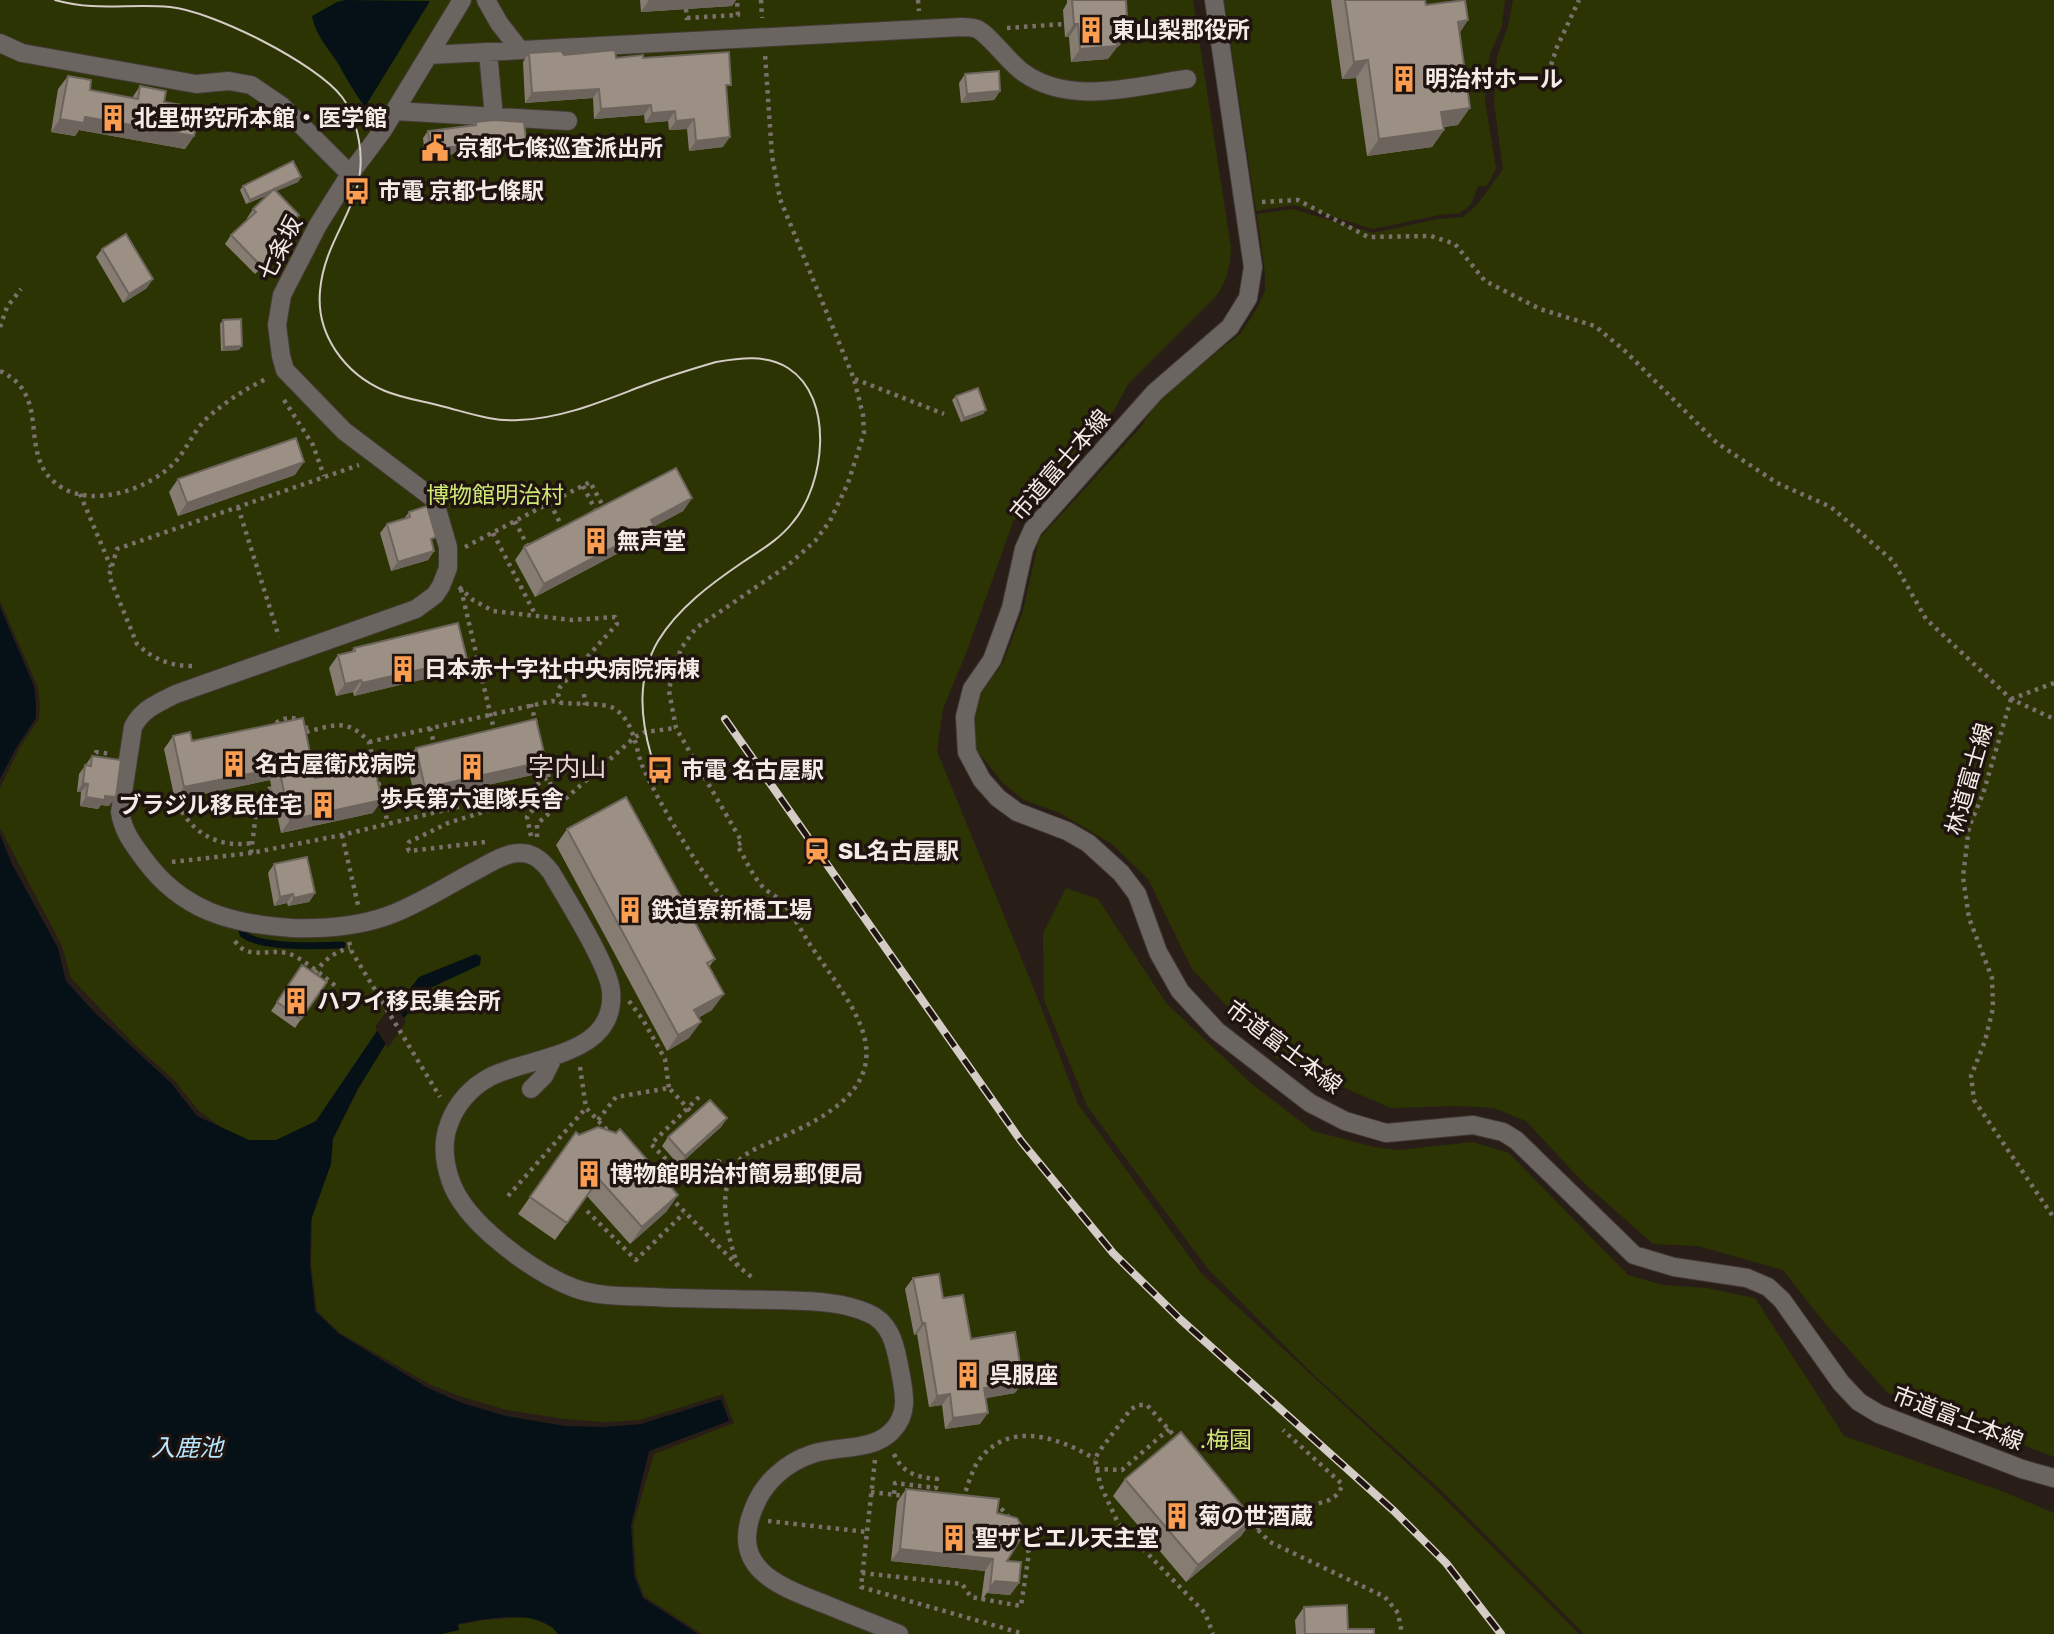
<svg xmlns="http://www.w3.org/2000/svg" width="2054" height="1634" font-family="Rubik,'Noto Sans JP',sans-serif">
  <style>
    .green { fill: #2c3404 }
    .water { fill: #051117 }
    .pier { fill: #291d18 }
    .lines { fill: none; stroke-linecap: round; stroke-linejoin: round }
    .stream { stroke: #051117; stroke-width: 7 }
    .minor-casing { stroke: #453a35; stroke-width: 20 }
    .path { stroke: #7b706c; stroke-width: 4.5; stroke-dasharray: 3.5 5; stroke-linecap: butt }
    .minor { stroke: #6b6561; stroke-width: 18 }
    .tram { stroke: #d5cbc7; stroke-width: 2 }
    .rail-casing { stroke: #d5cbc7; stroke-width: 8 }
    .rail { stroke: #1f140f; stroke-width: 5; stroke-dasharray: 16; stroke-linecap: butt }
    .wall { fill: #867c72 }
    .shaded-wall { fill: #6d655d }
    .building { fill: #9c9085; stroke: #6d655d; stroke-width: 2 }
    .labels { text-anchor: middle; stroke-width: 7; stroke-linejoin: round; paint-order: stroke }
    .poi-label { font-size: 23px; font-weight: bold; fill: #f4ebe7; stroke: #1f140f; text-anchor: start }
    .street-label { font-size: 23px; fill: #f4ebe7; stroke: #1f140f }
    .park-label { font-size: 23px; fill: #cfe874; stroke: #1f140f }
    .water-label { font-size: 24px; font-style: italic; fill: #b8e6fe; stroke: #1f140f }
    .quarter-label { font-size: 26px; fill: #e6d5ce; stroke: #1f140f }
  </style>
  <rect width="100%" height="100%" fill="#291d18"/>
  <path class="green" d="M0 0H1193L1231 248C1230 268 1227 280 1216 296L1128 384 1115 409 1013 522 967 651 943 709 937 751 1040 1004 1078 1104 1202 1274 1440 1494 1579 1634H702L644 1596 636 1574 633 1526 654 1454 734 1423 723 1394 640 1420 604 1422 565 1419 507 1410 462 1397 431 1385 340 1333 317 1311 311 1264 312 1220 287 1169 266 1160 199 1111 174 1080 135 1045 71 978 62 946 0 828V788L19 749 39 719 40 704 38 687 0 601Z
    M1224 0H1505L1502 26 1490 54 1485 101 1496 168 1487 186H1478L1471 204 1460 213 1439 215 1373 229 1294 205 1256 211Z
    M1513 0H2054V1457L1888 1393 1823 1321 1783 1270 1698 1246 1653 1244 1582 1181 1526 1121 1494 1108 1457 1106 1391 1108 1276 1058 1192 969 1148 879 1112 844 1060 813 1024 800 1003 783 975 748V711L981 693 1002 665 1023 611 1039 539 1140 428 1161 397 1241 333 1259 305 1265 290V274L1257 214 1293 209 1373 233 1438 219 1463 217 1477 205 1503 169 1494 103 1497 57 1508 26Z
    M1066 888 1098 899 1166 1003 1253 1085 1313 1131 1374 1147 1399 1150 1473 1142 1509 1153 1628 1275 1663 1285 1707 1288 1755 1298 1844 1436 2004 1492 2054 1513V1634H1584L1442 1491 1315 1376 1208 1269 1087 1106 1044 1000 1043 933Z
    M529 1617 554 1628 557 1634H442L459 1630 458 1625 482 1620Z"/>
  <path class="water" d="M345 0 430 1 365 107C355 93 347 80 339 65 329 49 315 35 312 16L337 2Z
    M0 607 34 686 36 704V718L16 748 0 779Z
    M0 835 12 864 58 948 66 981 95 1013 171 1083 197 1116 249 1140H276L316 1121 379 1028 419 977 476 954 481 957 480 965 428 989 395 1029 358 1089 333 1139 331 1164 311 1220 310 1265 315 1311 339 1334 428 1388 462 1403 506 1416 565 1426 604 1427 641 1424 721 1399 729 1421 649 1451 631 1525 634 1575 643 1598 698 1634H558C540 1607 485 1619 458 1624L459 1630 441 1634H0Z"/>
  <path class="pier" d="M394 1002 406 1022 388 1048 375 1027Z"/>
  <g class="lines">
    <path class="stream" d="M241 928 243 934C260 948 320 946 342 945"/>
    <defs>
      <path id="minor" d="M462 0 383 130 350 174 318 225 282 295 277 325 281 356 285 370 344 431 434 499 448 547V568L441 586 435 595 416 609 176 694C158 703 142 709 133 727L120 812C123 831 132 843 144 859 182 911 231 924 292 928 325 929 356 927 387 916 418 905 448 885 477 870 488 864 499 857 511 854 530 850 540 858 551 872 566 898 609 966 611 991 617 1057 530 1056 490 1077 471 1087 456 1104 449 1124 442 1142 444 1161 450 1179 458 1205 481 1227 502 1244 524 1262 548 1278 574 1288 598 1297 626 1296 651 1297 693 1299 736 1299 778 1300 807 1301 842 1301 868 1313 890 1322 895 1344 899 1365 903 1389 911 1412 892 1431 872 1452 838 1445 812 1454 785 1463 763 1483 753 1510 729 1571 782 1587 827 1605 851 1615 875 1624 899 1634
        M486 0 499 23 520 50
        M1214 0 1253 267 1248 298 1230 327 1155 392 1033 529 1024 549 1011 608 992 660 972 689 965 717 967 752 982 780 998 798 1017 812 1067 831 1088 843 1121 873 1137 894 1158 952 1180 991 1217 1031 1310 1103 1345 1121 1386 1133 1473 1125 1503 1132 1516 1140 1634 1255 1674 1267 1747 1278 1768 1287 1782 1300 1841 1383 1859 1402 1879 1414 2022 1469 2054 1478
        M0 43 22 53 196 84 229 81 251 85 282 106 350 174
        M488 52 494 117
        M429 55 961 27C965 27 972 27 977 29 990 35 1009 63 1024 73 1071 106 1134 86 1187 79
        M395 111 568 121
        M531 1089 544 1076 554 1056"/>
    </defs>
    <use href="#minor" class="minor-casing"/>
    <path class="path" d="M761 0 762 18
      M918 0 919 11
      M686 9 687 20
      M687 18 738 15 737 0
      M1007 28 1064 24
      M1543 89 1557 47 1579 0
      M1262 202 1298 200 1368 237 1431 236 1455 244 1485 281 1540 309 1595 326 1625 351 1717 443 1777 483 1831 507 1893 561 1926 619 2011 699 2054 719
      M0 327 7 307 21 289
      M0 371C55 396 14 457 61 487 94 508 150 489 175 462 187 449 193 432 206 419 225 402 245 389 268 378
      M855 379 944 414
      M284 400 313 445 324 476
      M583 486 597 513
      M80 494 111 567
      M550 503 561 525
      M238 507 279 637
      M515 521 529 549
      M493 533 535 614
      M465 547 590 482 604 508
      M459 587 473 600 493 611 572 620 615 617 617 624 560 687 558 694 561 703
      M461 589 495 734
      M461 663 477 659
      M192 666C170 666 153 659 137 644L109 576 117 549 359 465
      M584 694 585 705
      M2011 699 1983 794 1969 827 1963 877 1969 918 1992 978 1993 1008 1985 1041 1971 1076 1974 1100 2054 1218
      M2011 699 2054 683
      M531 704 536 724
      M276 723C286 716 296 716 306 724V734
      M430 728 435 747
      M306 732C334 725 348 718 369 742L388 824
      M369 742 552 701C570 706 603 701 615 709 634 722 635 746 642 765 653 793 715 900 738 913 754 922 773 917 790 914
      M94 761 96 752 110 754
      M310 779 373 762
      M509 786 511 794
      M447 801 449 809
      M178 804C192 834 219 848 252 843
      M342 835 358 905
      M531 836 527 817 551 787 544 756
      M537 837V824L635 737 645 732 676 728
      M485 842 409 851 407 846 409 842 448 823 503 806 507 795
      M251 853 256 813 260 800 269 789 276 787
      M172 862 251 853 342 835 511 794 535 786 548 777
      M235 941C247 960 267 949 286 953 301 956 325 978 337 987
      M349 942 352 952 440 1097
      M315 973C324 960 334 952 350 948
      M629 1001 643 1020 665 1059 669 1088
      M580 1067 586 1108 609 1132
      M699 1097 651 1144 692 1186 718 1161 733 1169
      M598 1120 616 1097 669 1088 692 1113
      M508 1196 586 1108
      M670 1197 738 1266 754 1279
      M587 1211 636 1260 684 1213
      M738 1266C727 1235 716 1193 737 1163 745 1152 760 1147 773 1141 813 1123 877 1096 865 1040 858 1007 827 971 809 943 801 930 793 915 783 903 777 896 768 893 762 886 752 875 745 858 737 845L742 842 676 728 669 691 673 668 682 647 696 628 787 566 815 541 830 521 848 483 864 433 863 415 854 379 780 199 772 156 765 54
      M1178 1440 1147 1405H1139L1131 1409 1098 1453 1095 1459 1100 1484 1118 1523 1205 1613 1213 1634
      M894 1454C903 1474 917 1477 937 1479L936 1488 895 1483 894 1494
      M875 1460 861 1587 1024 1634
      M1096 1469 1122 1470 1169 1429
      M871 1492 905 1496
      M963 1499C967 1488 971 1473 977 1463 1006 1419 1059 1437 1095 1459
      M994 1505 999 1506 1011 1520
      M1246 1518 1270 1542 1385 1597 1398 1613 1402 1634
      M768 1521 867 1532
      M1257 1530C1268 1523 1279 1515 1291 1510 1307 1502 1338 1507 1342 1484L1283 1430
      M862 1573 962 1584 971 1597 1021 1606 1029 1553 1021 1531"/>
    <use href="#minor" class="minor"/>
    <path class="tram" d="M55 0C97 12 129 3 170 7 212 11 316 63 342 97 351 109 356 125 359 141 370 203 325 232 320 291 316 335 345 374 385 391 402 398 422 401 441 406 466 412 492 422 519 420 562 419 605 400 645 385 669 376 692 369 716 362 739 358 767 354 788 368 835 398 825 484 793 522 780 539 761 550 743 562 712 583 678 608 658 641 637 677 640 716 651 755"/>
    <defs>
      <path id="rail" d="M725 719 1021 1141 1113 1253 1180 1319 1394 1511 1446 1563 1501 1634"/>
    </defs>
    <use href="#rail" class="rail-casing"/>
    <use href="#rail" class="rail"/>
  </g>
  <path class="wall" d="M640 0H736L732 6 641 12Z
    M1067 0H1126L1128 33 1119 46 1117 47 1108 59 1071 62 1069 37H1065L1063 10 1067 3Z
    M1331 0H1425L1426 5 1468 20 1460 32 1458 125 1444 127V130L1432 147 1367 156 1356 78 1342 79Z
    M529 53 643 58 727 92 723 147 689 151 687 129 669 130 668 121 645 123 644 115 594 119 593 98 525 103 523 62Z
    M965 74 1000 91 994 100 961 103 959 83Z
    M68 76 90 90 132 98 140 86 164 102 194 136 185 149 79 130 75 136 51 132 58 89Z
    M476 122 521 147 425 157 423 138 428 131 473 126Z
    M301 177 298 182 276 191 293 224 274 242 273 256 255 274 225 244 231 235 248 219 247 218 253 209 268 195 246 204 240 190 243 186Z
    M102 249 147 288 123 303 96 257Z
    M223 320 239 350 221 351 220 324Z
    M956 396 986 410 983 414 961 422 952 400Z
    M295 475 178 516 169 492 178 479Z
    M692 498 683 511 653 527 645 539 535 597 515 560 524 547Z
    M409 512 434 551 428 560 391 571 380 533 387 524 404 519Z
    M354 648 458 671 354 696 353 692 336 696 329 668 338 655 351 652Z
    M173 736 315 778 373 813 281 833 270 780 175 800 164 749Z
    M416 748 546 761 537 774 416 801 406 761Z
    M92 756 109 806 101 805 98 809 80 806 81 792H77L79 774Z
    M567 829 715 959 709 967 712 1010 698 1018 689 1038 667 1051 556 845Z
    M274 864 315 893 309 902 288 906 287 903 274 906 268 873Z
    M302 965 327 982 295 1028 271 1011Z
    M727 1118 721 1127 679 1165 662 1146 668 1137Z
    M576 1132 678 1195 666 1212 630 1244 587 1196 555 1240 518 1214Z
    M913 1278 943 1298 971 1339 1015 1393 986 1398 980 1424 945 1429 942 1405 929 1407 917 1334 914 1335 905 1289Z
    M1125 1479 1253 1519 1241 1536 1186 1582 1113 1496Z
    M906 1489 997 1513 1007 1561 1019 1583 1010 1595 987 1593 981 1601 985 1571 891 1561 897 1502Z
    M1304 1607 1348 1629 1374 1634H1296L1295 1620Z"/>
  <path class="shaded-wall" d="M649 0H736L732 6 641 12Z
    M1468 20 1456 38 1458 22Z
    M1074 24H1078L1069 37H1065Z
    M1128 33 1119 46 1117 47 1108 59 1071 62 1080 49 1116 34Z
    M1368 60 1356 78 1342 79 1354 62Z
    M599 89 593 98 525 103 532 93Z
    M1000 91 994 100 961 103 967 94Z
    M651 105 644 115 594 119 601 109Z
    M1470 108 1458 125 1429 129 1441 112Z
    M675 111 668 121 645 123 652 113Z
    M85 117 194 136 185 149 79 130 75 136 51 132 60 119Z
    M694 119 687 129 669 130 676 121Z
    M1444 130 1432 147 1367 156 1379 139Z
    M730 137 723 147 689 151 696 141Z
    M526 140 521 147 425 157 431 149Z
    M301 177 298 182 246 204 250 200Z
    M299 215 293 224 266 250 272 241Z
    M279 248 273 256 255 274 261 266Z
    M153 279 147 288 123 303 129 294Z
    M242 346 239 350 221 351 224 347Z
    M986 410 983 414 961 422 964 418Z
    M304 462 295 475 178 516 187 503Z
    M692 498 683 511 653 527 645 539 535 597 544 584 651 520Z
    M434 551 428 560 391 571 398 562Z
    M467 659 458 671 354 696 362 683Z
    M361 680 353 692 336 696 345 684Z
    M546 761 537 774 416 801 425 788Z
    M279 768 270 780 175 800 184 787Z
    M83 783 88 784 81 792H77Z
    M105 796 116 797 109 806 101 805 98 809 80 806 86 797Z
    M382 800 373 813 281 833 290 820Z
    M315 893 309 902 288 906 294 898Z
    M293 894 287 903 274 906 280 897Z
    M724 994 712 1010 683 1026 694 1010Z
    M701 1022 689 1038 667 1051 678 1035Z
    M727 1118 721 1127 679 1165 685 1156Z
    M678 1195 666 1212 630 1244 642 1227Z
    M922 1323H925L917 1334 914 1335Z
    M1023 1382 1015 1393 976 1400 984 1388Z
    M950 1394 942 1405 929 1407 937 1396Z
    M988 1413 980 1424 945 1429 953 1418Z
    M1253 1519 1241 1536 1186 1582 1198 1565Z
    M900 1549 993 1559 985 1571 891 1561Z
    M995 1581 1019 1583 1010 1595 987 1593Z"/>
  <path class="building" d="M1072 0H1126L1128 33 1116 34 1117 46 1080 49 1078 24H1074Z
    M1345 0H1425L1426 5 1465 0 1468 20 1458 22 1470 108 1441 112 1444 130 1379 139 1368 60 1354 62Z
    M615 50 616 58 643 55V58L729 52 731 85H726L730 137 696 141 694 119 676 121 675 111 652 113 651 105 601 109 599 89 532 93 529 53 561 51 564 55Z
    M999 71 1000 91 967 94 965 74Z
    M68 76 91 80 90 90 138 99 140 86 166 91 164 102 200 108 194 136 85 117 84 123 60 119Z
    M494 120 524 122 526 140 431 149 428 131 476 125V122Z
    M293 161 301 177 250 200 243 186Z
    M274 189 299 215 272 241 279 248 261 266 231 235 256 212 253 209Z
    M126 234 153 279 129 294 102 249Z
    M241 319 242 346 224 347 223 320Z
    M978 388 986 410 964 418 956 396Z
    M296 438 304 462 187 503 178 479Z
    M676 468 692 498 651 520 654 526 544 584 524 547Z
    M427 506 436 537 431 539 434 551 398 562 387 524 410 517 409 512Z
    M458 623 467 659 362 683 361 680 345 684 338 655 355 651 354 648Z
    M303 718 315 778 374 766 382 800 290 820 279 768 184 787 173 736 190 732 192 741Z
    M536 719 546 761 425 788 416 748Z
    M92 756 121 760 116 797 105 796V800L86 797 88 784 83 783 85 765 91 766Z
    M626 797 715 959 707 963 724 994 694 1010 701 1022 678 1035 567 829Z
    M307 857 315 893 294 898 293 894 280 897 274 864Z
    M302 965 327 982 301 1019 277 1002Z
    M710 1100 727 1118 685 1156 668 1137Z
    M598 1127 616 1133 620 1129 678 1195 642 1227 599 1179 567 1223 530 1197 576 1132 579 1135Z
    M939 1274 943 1298 963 1295 971 1339 1015 1332 1023 1382 984 1388 988 1413 953 1418 950 1394 937 1396 925 1323H922L913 1278Z
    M1181 1432 1253 1519 1198 1565 1125 1479Z
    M906 1489 999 1499 997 1513 1017 1518 1023 1528V1534L1007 1561 1021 1562 1019 1583 995 1581 990 1589 993 1559 900 1549Z
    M1347 1605 1348 1629H1374V1634H1305L1304 1607Z"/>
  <defs>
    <symbol id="building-bare" viewBox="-9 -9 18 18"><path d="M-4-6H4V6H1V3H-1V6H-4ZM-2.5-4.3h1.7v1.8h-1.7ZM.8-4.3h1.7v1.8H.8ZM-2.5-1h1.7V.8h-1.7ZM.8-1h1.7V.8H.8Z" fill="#fb9e51" stroke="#1f140f" stroke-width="2.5" paint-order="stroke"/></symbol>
    <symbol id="civic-bare" viewBox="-9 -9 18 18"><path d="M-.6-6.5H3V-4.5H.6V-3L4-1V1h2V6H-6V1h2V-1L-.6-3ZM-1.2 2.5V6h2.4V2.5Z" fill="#fb9e51" stroke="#1f140f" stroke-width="2.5" paint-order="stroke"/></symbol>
    <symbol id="bus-bare" viewBox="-9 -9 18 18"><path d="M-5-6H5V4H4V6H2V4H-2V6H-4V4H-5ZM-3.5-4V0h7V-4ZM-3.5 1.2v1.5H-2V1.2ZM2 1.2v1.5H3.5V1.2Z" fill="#fb9e51" stroke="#1f140f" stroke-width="2.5" paint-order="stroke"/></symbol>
    <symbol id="station-bare" viewBox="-9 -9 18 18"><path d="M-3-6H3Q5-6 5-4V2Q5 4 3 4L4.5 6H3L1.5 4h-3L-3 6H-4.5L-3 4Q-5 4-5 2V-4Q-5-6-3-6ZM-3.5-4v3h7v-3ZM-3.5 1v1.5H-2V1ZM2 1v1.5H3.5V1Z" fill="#fb9e51" stroke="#1f140f" stroke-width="2.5" paint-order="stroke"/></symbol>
  </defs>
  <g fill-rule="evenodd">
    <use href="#building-bare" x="1072" y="11" width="38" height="38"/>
    <use href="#building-bare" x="1385" y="60" width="38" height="38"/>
    <use href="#building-bare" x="94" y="99" width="38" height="38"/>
    <use href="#civic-bare" x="416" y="129" width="38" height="38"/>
    <use href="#bus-bare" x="338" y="172" width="38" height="38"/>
    <use href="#building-bare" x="577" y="522" width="38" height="38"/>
    <use href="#building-bare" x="384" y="650" width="38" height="38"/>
    <use href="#building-bare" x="215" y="745" width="38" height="38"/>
    <use href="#building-bare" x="453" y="748" width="38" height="38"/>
    <use href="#bus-bare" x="641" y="751" width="38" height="38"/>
    <use href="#building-bare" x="304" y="786" width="38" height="38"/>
    <use href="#station-bare" x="798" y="832" width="38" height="38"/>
    <use href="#building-bare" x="611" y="891" width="38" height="38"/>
    <use href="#building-bare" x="277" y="982" width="38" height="38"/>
    <use href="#building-bare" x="570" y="1155" width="38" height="38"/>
    <use href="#building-bare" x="949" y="1356" width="38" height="38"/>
    <use href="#building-bare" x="1158" y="1497" width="38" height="38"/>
    <use href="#building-bare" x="935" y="1519" width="38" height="38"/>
  </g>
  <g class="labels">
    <g class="poi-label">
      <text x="1112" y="38">東山梨郡役所</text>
      <text x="1425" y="87">明治村ホール</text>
      <text x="134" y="126">北里研究所本館・医学館</text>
      <text x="456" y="156">京都七條巡査派出所</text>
      <text x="378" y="199">市電 京都七條駅</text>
      <text x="617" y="549">無声堂</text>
      <text x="424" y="677">日本赤十字社中央病院病棟</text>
      <text x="255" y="772">名古屋衛戍病院</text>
      <text x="681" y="778">市電 名古屋駅</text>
      <text x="472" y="807" text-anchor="middle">歩兵第六連隊兵舎</text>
      <text x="302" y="813" text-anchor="end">ブラジル移民住宅</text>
      <text x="838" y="859">SL名古屋駅</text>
      <text x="651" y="918">鉄道寮新橋工場</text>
      <text x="317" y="1009">ハワイ移民集会所</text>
      <text x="610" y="1182">博物館明治村簡易郵便局</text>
      <text x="989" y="1383">呉服座</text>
      <text x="1198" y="1524">菊の世酒蔵</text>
      <text x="975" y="1546">聖ザビエル天主堂</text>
    </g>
    <g class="street-label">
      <text transform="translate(280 248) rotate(-63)" y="8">七条坂</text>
      <text transform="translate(1060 465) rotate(-49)" y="8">市道富士本線</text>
      <text transform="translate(1969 779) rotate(-74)" y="8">林道富士線</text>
      <text transform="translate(1284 1047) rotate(37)" y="8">市道富士本線</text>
      <text transform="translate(1958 1418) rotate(21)" y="8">市道富士本線</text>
    </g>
    <g class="park-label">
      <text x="495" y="503">博物館明治村</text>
      <text x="1226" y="1448">.梅園</text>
    </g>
    <g class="water-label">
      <text x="187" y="1456">入鹿池</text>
    </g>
    <g class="quarter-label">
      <text x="567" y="776">字内山</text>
    </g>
  </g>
</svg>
